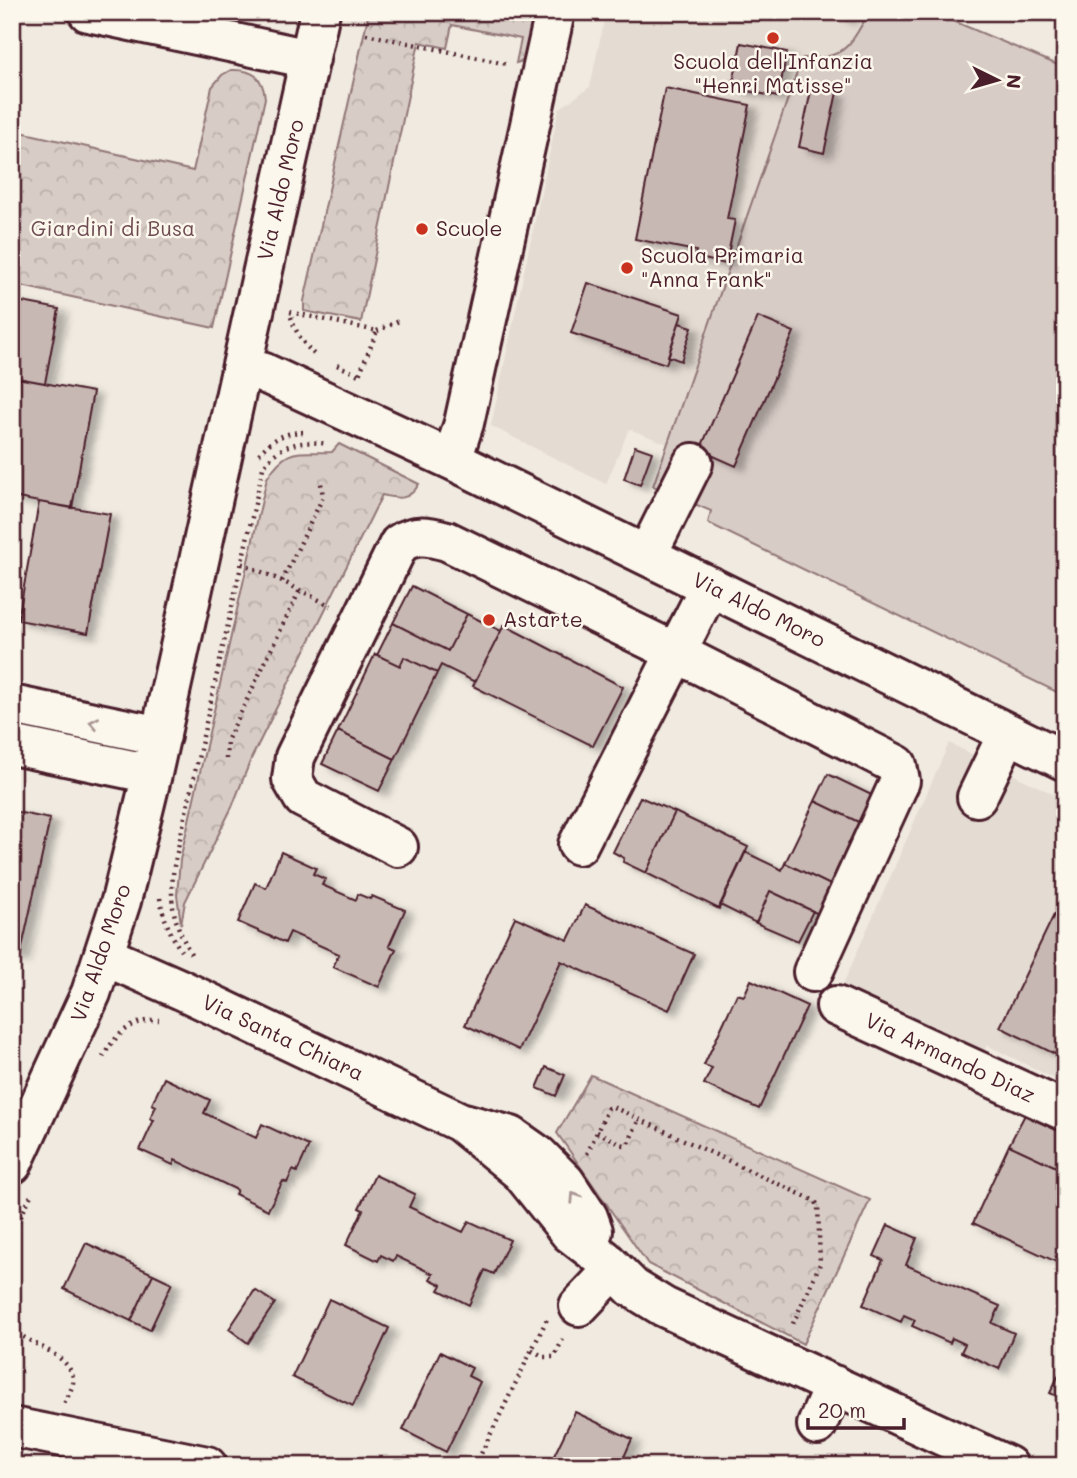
<svg xmlns="http://www.w3.org/2000/svg" width="1077" height="1478" font-family="Mali,sans-serif">
  <style>
    .built { fill: #e4dbd2 }
    .green { fill: #d8ccc6; stroke: #917678; stroke-width: 2 }
    .park { fill: url(#park-crowns); stroke: #917678; stroke-width: 2 }
    .building { fill: #c8b8b3; stroke: #4a1f2b; stroke-width: 2; filter: url(#shadow) }
    .lines { fill: none; stroke-linecap: round; stroke-linejoin: round }
    .minor-casing { stroke: #4a1f2b; stroke-width: 44 }
    .path { stroke: #4a1f2b; stroke-width: 4.5; stroke-dasharray: 2 5; stroke-linecap: butt }
    .minor { stroke: #fbf7ec; stroke-width: 38 }
    .oneway { stroke: #ab9695 }
    .poi-dot { fill: #c8321e; stroke: #fbf7ec; stroke-width: 2.5 }
    .labels { text-anchor: middle; stroke-width: 5; stroke-linejoin: round; paint-order: stroke }
    .poi-label { font-size: 21px; fill: #4a1f2b; stroke: #fbf7ec; text-anchor: start }
    .street-label { font-size: 21px; fill: #4a1f2b; stroke: #fbf7ec }
    .park-label { font-size: 21px; fill: #6e4a52; stroke: #fbf7ec }
  </style>
  <defs>
    <pattern id="park-crowns" width="20" height="18" patternUnits="userSpaceOnUse" patternTransform="scale(1.75)"><rect width="20" height="18" fill="#d8ccc6"/><path d="M2 6a3 3 0 1 1 6 0M12 15a3 3 0 1 1 6 0" fill="none" stroke="#bbafaa"/></pattern>
    <filter id="shadow"><feDropShadow dx="8" dy="4.5" stdDeviation="3.5" flood-color="#0004"/></filter>
  </defs>
  <rect width="100%" height="100%" fill="#f0eae0"/>
  <filter id="ink" filterUnits="userSpaceOnUse"><feTurbulence type="fractalNoise" baseFrequency=".0143" numOctaves="2"/><feDisplacementMap in="SourceGraphic" scale="14" xChannelSelector="R" yChannelSelector="G"/><feConvolveMatrix kernelMatrix="1 2 1 2 8 2 1 2 1" color-interpolation-filters="sRGB"/></filter>
  <g filter="url(#ink)">
    <path class="built" d="M606 12H869L847 49 824 59H801L668 444 629 429 606 484 491 426 559 109 590 87Z
      M949 743 1065 800V1084L987 1045 982 1056 841 989Z"/>
    <path class="green" d="M869 12H932L1065 68V696L708 523 711 511 653 486 802 58C844 59 849 48 869 12Z"/>
    <path class="park" d="M369 12H540L530 59 516 63 521 39 452 25 447 48 419 42 361 322 304 311V301Z
      M231 70C253 69 263 77 265 98L214 328 12 284V130L193 171 212 87 222 75Z
      M339 444 419 484C409 501 399 499 382 495L251 759 232 807 185 902 181 924 177 895 180 860 267 478C288 445 298 454 332 452Z
      M591 1075 870 1200 803 1344 648 1264 557 1133Z"/>
    <path class="building" d="M836 12H849L847 20Z
      M1065 29V53L1057 50Z
      M741 43 787 52 778 97 732 88Z
      M812 86 837 92 824 153 799 147Z
      M665 88 750 105 727 219 735 220 726 264 695 257 696 251 635 239Z
      M588 283 682 314 666 364 571 333Z
      M12 300 59 309 45 383 12 377Z
      M758 317 794 332 736 466 700 450Z
      M679 323 692 327 681 361 668 356Z
      M17 378 93 392 72 508 12 497V403Z
      M635 446 652 452 640 485 624 479Z
      M39 502 110 514 88 633 18 620Z
      M412 586 467 614 448 651 393 623Z
      M467 614 501 631 475 682 441 665 437 673 404 657 400 666 377 655 393 623 448 651Z
      M504 625 623 687 593 746 473 686Z
      M375 654 400 666 404 657 437 673 395 759 338 731Z
      M338 731 395 759 379 791 322 764Z
      M828 774 886 802 873 829 815 801Z
      M640 797 675 812 646 873 623 862 624 858 613 852Z
      M815 801 873 829 843 891 785 863Z
      M12 811 50 819 20 957 12 955Z
      M675 812 748 847 719 909 646 873Z
      M281 852 316 868 313 874 325 879 322 885 356 900 358 894 370 899 372 896 405 910 389 946 396 949 379 987 333 967 339 954 290 932 285 943 238 922 255 883 266 888Z
      M745 852 782 870 785 863 843 891 829 919 770 891 756 923 720 905Z
      M770 891 813 911 798 941 756 923Z
      M1065 892V1059L1000 1027Z
      M585 905 694 954 669 1010 561 961 519 1050 465 1025 515 917 568 940Z
      M751 980 807 1006 759 1109 704 1084 712 1068 704 1065 737 994 744 996Z
      M546 1067 565 1075 556 1096 537 1088Z
      M164 1078 210 1100 204 1113 256 1138 262 1124 309 1146 297 1172 293 1170 287 1183 283 1181 268 1210 235 1194 237 1190 175 1160 173 1165 140 1150 154 1120 150 1119 156 1106 152 1104Z
      M1029 1107 1065 1124V1171L1009 1145Z
      M1009 1145 1065 1171V1266L973 1223Z
      M375 1175 415 1194 409 1207 463 1232 469 1221 510 1240 494 1274 485 1270 469 1305 439 1290 442 1285 430 1279 433 1274 396 1256 393 1261 381 1255 378 1261 346 1245 363 1210 359 1208Z
      M888 1225 917 1238 906 1265 1000 1306 992 1323 1014 1333 999 1369 961 1352 965 1344 952 1338 950 1343 912 1326 915 1320 904 1315 901 1322 863 1305 883 1260 874 1256Z
      M86 1243 153 1274 131 1321 64 1289Z
      M153 1274 172 1283 150 1330 131 1321Z
      M255 1290 275 1303 248 1343 229 1329Z
      M329 1299 389 1328 353 1406 292 1377Z
      M440 1352 472 1368 468 1376 480 1382 446 1452 403 1430Z
      M1065 1362V1400L1050 1393Z
      M575 1412 632 1439 620 1466H549Z"/>
    <g class="lines">
      <defs>
        <path id="minor" d="M88 12 310 59
          M243 368 262 372 452 460 1065 761
          M452 460 464 423 555 12
          M647 555 693 463
          M12 705 161 736
          M12 745 152 774
          M977 797 1008 733
          M578 845 710 586
          M398 847 303 798 292 779 295 757 399 544C415 533 429 536 447 541L677 653 897 765 900 781 813 972
          M105 956 182 990 460 1122 511 1136 538 1155 565 1182 588 1217 593 1231
          M836 1006 1065 1111
          M460 1122 521 1172 570 1233 604 1259 633 1288 664 1307 1008 1466
          M12 1164 91 993 121 901 152 774 320 12
          M579 1306 613 1270
          M817 1425 834 1385
          M12 1427 207 1466"/>
      </defs>
      <use href="#minor" class="minor-casing"/>
      <path class="path" d="M366 34 507 64
        M290 312 377 331 359 375
        M291 317C296 333 303 344 316 356
        M377 331 401 320
        M337 365 361 376
        M259 454C273 438 285 432 306 432
        M242 563 282 581 331 606
        M282 581 323 497 321 483
        M226 759 227 741 300 590
        M160 898C163 918 170 933 181 951
        M191 954C173 921 169 904 174 866L263 468C278 443 302 440 328 444
        M103 1057C115 1035 132 1019 159 1020
        M597 1132 624 1145 628 1144 639 1119
        M587 1154 608 1108 613 1107 815 1201 818 1205 820 1264 791 1328
        M12 1236 31 1195
        M12 1329C28 1344 76 1356 73 1383 72 1389 67 1398 64 1404
        M532 1350 544 1357H554L563 1339
        M475 1466 547 1319"/>
      <use href="#minor" class="minor"/>
    </g>
    <defs><path id="oneway-chevron" d="M-2-3.5L2.5 0L-2 3.5" fill="none" stroke-width="1.6" stroke-linecap="round" stroke-linejoin="round" transform="scale(1.75)"/></defs>
    <g class="oneway">
      <use href="#oneway-chevron" transform="translate(94 723) rotate(-169)"/>
      <use href="#oneway-chevron" transform="translate(575 1197) rotate(-123)"/>
    </g>
  </g>
  <g class="poi-dot">
    <circle cx="773" cy="38" r="7"/>
    <circle cx="422" cy="229" r="7"/>
    <circle cx="627" cy="268" r="7"/>
    <circle cx="489" cy="620" r="7"/>
  </g>
  <g class="labels">
    <g class="poi-label">
      <text x="773" y="69" text-anchor="middle">Scuola dell'Infanzia<tspan x="773" dy="24">"Henri Matisse"</tspan></text>
      <text x="436" y="236">Scuole</text>
      <text x="641" y="263">Scuola Primaria<tspan x="641" dy="24">"Anna Frank"</tspan></text>
      <text x="503" y="627">Astarte</text>
    </g>
    <g class="street-label">
      <text transform="translate(281 190) rotate(-77)" y="7">Via Aldo Moro</text>
      <text transform="translate(759 610) rotate(26)" y="7">Via Aldo Moro</text>
      <text transform="translate(101 953) rotate(-71)" y="7">Via Aldo Moro</text>
      <text transform="translate(283 1038) rotate(25)" y="7">Via Santa Chiara</text>
      <text transform="translate(950 1058) rotate(25)" y="7">Via Armando Diaz</text>
    </g>
    <g class="park-label">
      <text x="113" y="236">Giardini di Busa</text>
    </g>
  </g>
  <rect width="1077" height="1478" fill="none" stroke="#fbf7ec" stroke-width="42"/>
  <rect x="21" y="21" width="1035" height="1436" fill="none" stroke="#4a1f2b" stroke-width="2.5" filter="url(#ink)"/>
  <g transform="translate(997 80) rotate(95)" stroke="#fbf7ec" stroke-width="5" paint-order="stroke">
  <path d="M0-5L12 26L0 18L-12 26Z" fill="#4a1f2b"/>
  <text y="-10" font-size="19" font-weight="bold" text-anchor="middle" fill="#4a1f2b">N</text>
  </g>
  <path d="M808 1418v10h96v-10" fill="none" stroke="#4a1f2b" stroke-width="3.5"/>
  <text x="818" y="1418" font-size="21" fill="#4a1f2b" stroke="#fbf7ec" stroke-width="5" paint-order="stroke">20 m</text>
</svg>
